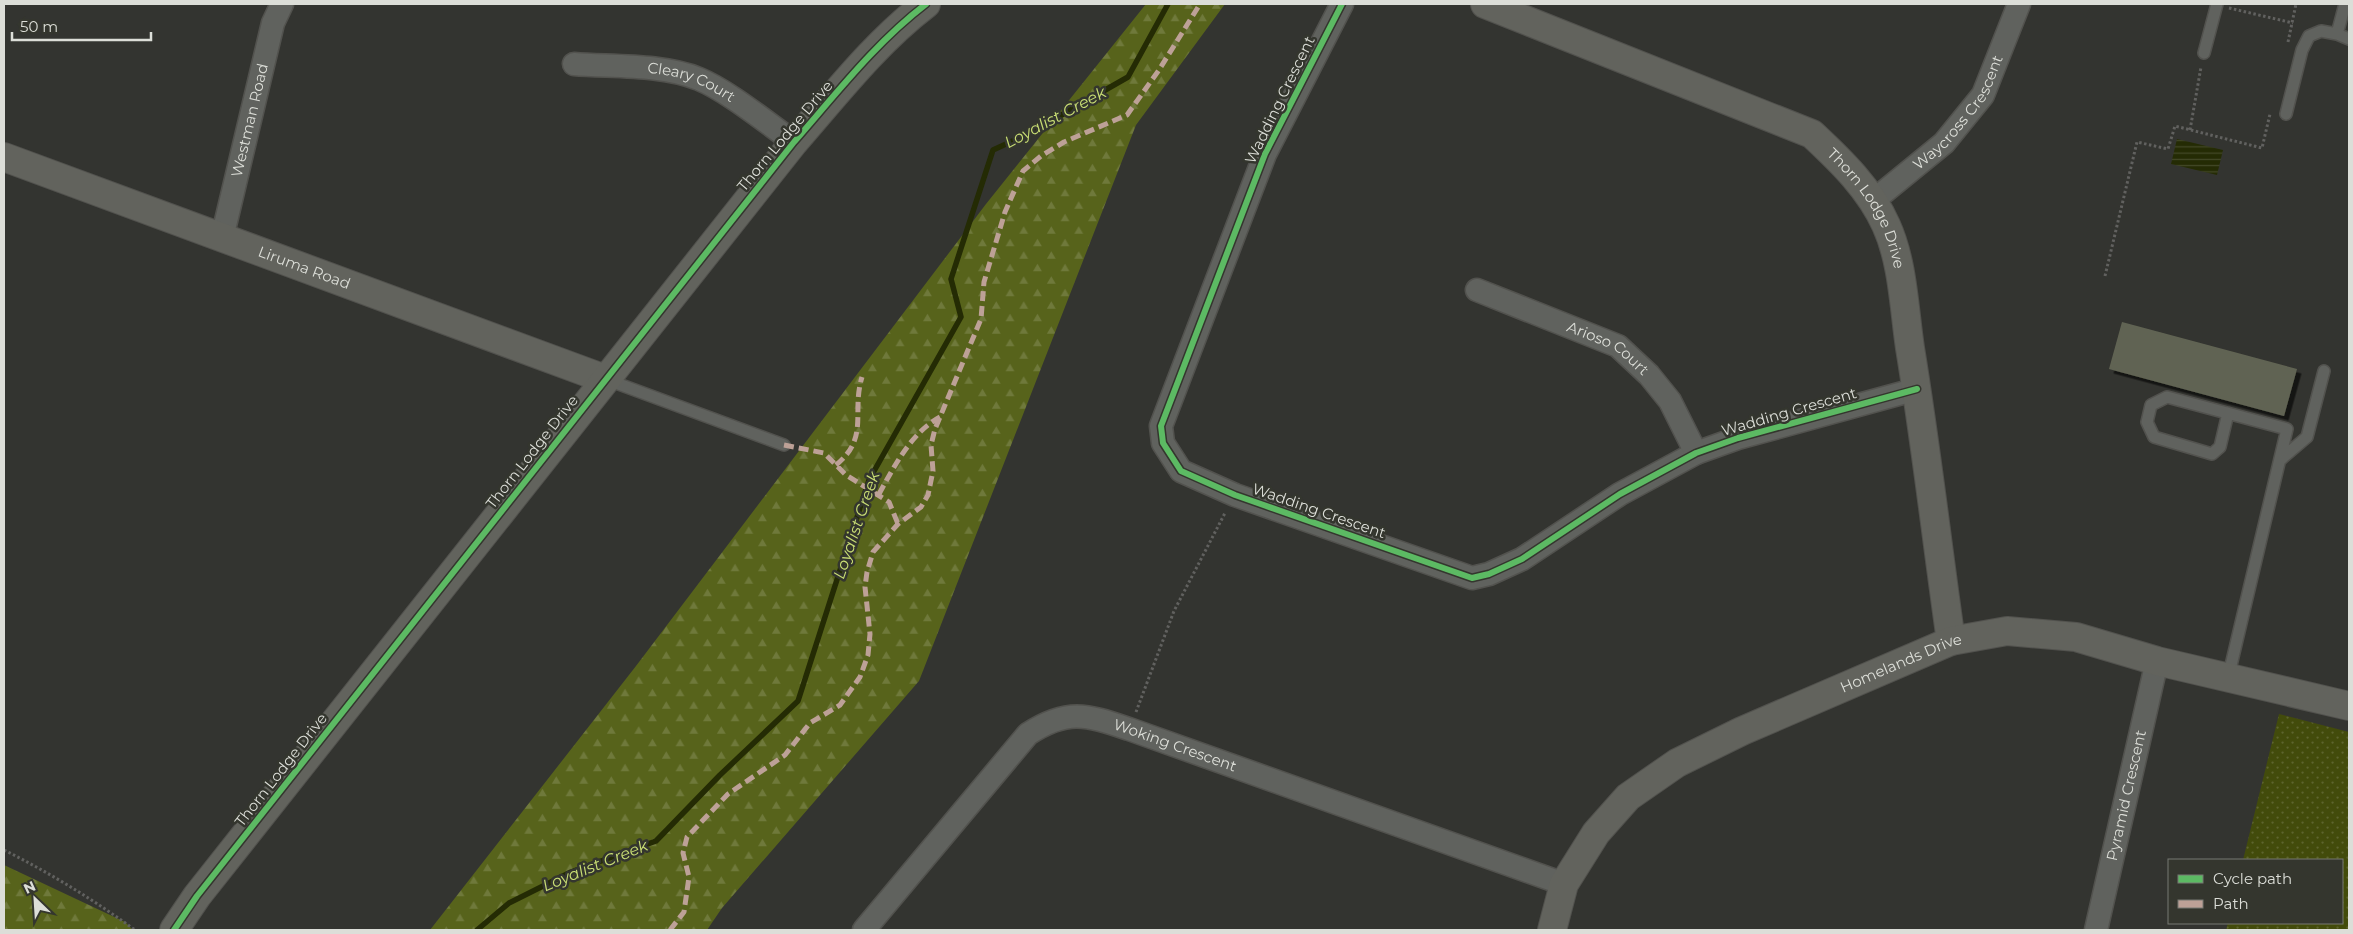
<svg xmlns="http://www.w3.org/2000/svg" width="2353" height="934" font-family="Montserrat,sans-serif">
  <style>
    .grass { fill: url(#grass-dots) }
    .forest { fill: url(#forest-firs) }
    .water { fill: url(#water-rules) }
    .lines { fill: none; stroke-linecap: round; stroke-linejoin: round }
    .stream { stroke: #242b04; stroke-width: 5.5 }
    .building { fill: #616453; filter: url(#shadow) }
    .lane-casing { stroke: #52524e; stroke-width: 14 }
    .street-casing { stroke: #52524e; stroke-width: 25 }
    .secondary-casing { stroke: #52524e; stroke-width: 30 }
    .path { stroke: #61615f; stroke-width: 3; stroke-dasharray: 2.5 2.5; stroke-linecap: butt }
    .lane { stroke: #60625e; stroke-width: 11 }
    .street { stroke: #60625e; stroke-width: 22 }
    .secondary { stroke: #62635d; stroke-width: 28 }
    .quiet { stroke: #bda197; stroke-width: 5; stroke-dasharray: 10 5; stroke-linecap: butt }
    .cycleway-casing { stroke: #34362e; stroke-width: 9 }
    .cycleway { stroke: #5cba63; stroke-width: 6 }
    .labels { text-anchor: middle; stroke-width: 5; stroke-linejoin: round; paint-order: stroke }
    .street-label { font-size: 15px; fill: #dcded8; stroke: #34362e }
    .water-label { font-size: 16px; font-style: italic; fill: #cbe075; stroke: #34362e }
  </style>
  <defs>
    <pattern id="grass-dots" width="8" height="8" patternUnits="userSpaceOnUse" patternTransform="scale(1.25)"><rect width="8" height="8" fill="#424b0b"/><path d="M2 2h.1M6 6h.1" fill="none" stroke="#5d642e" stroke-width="1.8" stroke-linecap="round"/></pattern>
    <pattern id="forest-firs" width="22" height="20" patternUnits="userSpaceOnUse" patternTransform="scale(1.25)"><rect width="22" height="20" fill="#57631b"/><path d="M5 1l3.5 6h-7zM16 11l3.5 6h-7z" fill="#6f793b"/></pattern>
    <pattern id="water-rules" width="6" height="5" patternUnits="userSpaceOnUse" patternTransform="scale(1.25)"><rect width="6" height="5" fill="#242b04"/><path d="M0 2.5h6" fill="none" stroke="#434928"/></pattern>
    <filter id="shadow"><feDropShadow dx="4.5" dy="4.5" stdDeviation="0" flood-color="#0009"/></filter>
  </defs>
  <rect width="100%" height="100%" fill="#333430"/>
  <path class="grass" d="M2279 714 2349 732V930H2226L2228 923H2342V860H2243Z"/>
  <path class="forest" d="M1146 4H1225L1136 125 919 681 722 908 707 930H430L636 666 986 204Z
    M4 865 125 922 133 930H4Z"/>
  <path class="water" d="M2177 139 2223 150 2217 175 2171 164Z"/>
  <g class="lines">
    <path class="stream" d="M477 930 509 903 571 872 656 841 720 775 798 701 869 480 961 317 951 279 993 150 1030 133 1128 77 1168 4"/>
  </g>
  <path class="building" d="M2122 322 2297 369 2284 416 2109 369Z"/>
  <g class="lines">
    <defs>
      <path id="lane" d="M2345 4 2337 34 2349 39
        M2204 53 2217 4
        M2286 114 2302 50 2309 36 2321 31 2337 34
        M605 379 784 445
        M2280 460 2307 437 2324 371
        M2228 678 2287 429 2167 397 2151 405 2147 422 2154 437 2212 454 2220 447 2228 413"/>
      <g id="street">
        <path d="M1342 4 1265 154 1161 426 1163 443 1181 471 1235 495 1472 578 1489 574 1522 559 1620 494 1696 453 1738 438 1917 389"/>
        <path id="s1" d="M574 64C612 67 663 64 699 79 728 91 767 123 794 142"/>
        <path id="s2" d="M1873 201 1944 143 1983 95 2019 4"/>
        <path id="s3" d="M222 238 273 23 282 4"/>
        <path id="s4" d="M1477 290 1618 346 1649 375 1670 401 1696 453"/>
        <path id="s5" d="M864 930 1028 734C1068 708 1087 715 1129 729L1564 884"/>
        <path id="s6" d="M2096 930 2157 661"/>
      </g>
      <g id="secondary">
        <path id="s7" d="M1485 4 1812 134C1841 161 1870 189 1886 225 1903 262 1904 308 1910 348 1926 445 1937 543 1951 641"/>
        <path id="s8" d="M4 157 605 379"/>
        <path d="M174 930 197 896 794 142C836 94 875 43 926 4"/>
        <path id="s9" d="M1552 930 1564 884 1596 833 1628 797 1677 763 1742 731 1951 641 2007 631 2076 637 2157 661 2349 706"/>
      </g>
    </defs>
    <use href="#lane" class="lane-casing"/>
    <use href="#street" class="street-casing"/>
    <use href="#secondary" class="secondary-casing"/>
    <path class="path" d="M2229 8 2293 23
      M2288 42 2296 4
      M2190 130 2201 67
      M2105 276 2137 142 2168 149 2175 126 2262 148 2270 114
      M1136 712 1174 611 1225 513
      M4 850C50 873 94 900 135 930"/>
    <use href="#lane" class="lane"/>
    <use href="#street" class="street"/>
    <use href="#secondary" class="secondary"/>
    <path class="quiet" d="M784 445 824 453 846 475 889 502 898 524
      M836 465C870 437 851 413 862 377
      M879 494C895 465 911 433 940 417
      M670 930 684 912 689 877 683 853 687 837 728 794 785 755 810 723 840 705 860 677 868 655 870 634 865 587 867 572 873 552 898 524 921 507 928 495 933 471 931 445 935 429 981 319 984 282 1005 212 1023 171 1041 156 1064 142 1127 115 1159 70 1200 4"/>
    <defs>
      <path id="cycleway" d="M1342 4 1265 154 1161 426 1163 443 1181 471 1235 495 1472 578 1489 574 1522 559 1620 494 1696 453 1738 438 1917 389
        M174 930 197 896 794 142C836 94 875 43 926 4"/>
    </defs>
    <use href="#cycleway" class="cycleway-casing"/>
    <use href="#cycleway" class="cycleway"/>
  </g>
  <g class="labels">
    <g class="street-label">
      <text dy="5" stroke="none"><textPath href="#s1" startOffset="120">Cleary Court</textPath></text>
      <text transform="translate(1280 100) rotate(-64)" y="5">Wadding Crescent</text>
      <text dy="5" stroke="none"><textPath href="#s2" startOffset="125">Waycross Crescent</textPath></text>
      <text dy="5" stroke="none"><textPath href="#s3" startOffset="121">Westman Road</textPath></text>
      <text transform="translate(785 136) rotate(-50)" y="5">Thorn Lodge Drive</text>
      <text dy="5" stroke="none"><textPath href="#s7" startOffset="446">Thorn Lodge Drive</textPath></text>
      <text dy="5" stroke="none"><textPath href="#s8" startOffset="320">Liruma Road</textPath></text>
      <text dy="5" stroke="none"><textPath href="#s4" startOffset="144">Arioso Court</textPath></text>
      <text transform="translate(1789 412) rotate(-16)" y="5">Wadding Crescent</text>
      <text transform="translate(532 452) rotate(-52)" y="5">Thorn Lodge Drive</text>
      <text transform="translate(1319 511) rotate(19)" y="5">Wadding Crescent</text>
      <text dy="5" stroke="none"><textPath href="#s9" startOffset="461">Homelands Drive</textPath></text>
      <text dy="5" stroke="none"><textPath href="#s5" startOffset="411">Woking Crescent</textPath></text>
      <text transform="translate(281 770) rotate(-52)" y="5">Thorn Lodge Drive</text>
      <text dy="5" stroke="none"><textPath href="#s6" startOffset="138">Pyramid Crescent</textPath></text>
    </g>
    <g class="water-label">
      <text transform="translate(1055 117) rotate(-28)" y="6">Loyalist Creek</text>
      <text transform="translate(856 525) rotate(-71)" y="6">Loyalist Creek</text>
      <text transform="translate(595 865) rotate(-22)" y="6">Loyalist Creek</text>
    </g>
  </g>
  <rect width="2353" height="934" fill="none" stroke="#dcded8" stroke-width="10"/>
  <rect x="2168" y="859" width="175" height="65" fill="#34362e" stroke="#777972"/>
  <rect x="2178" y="875" width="25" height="8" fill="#5cba63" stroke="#777972"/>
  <text x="2213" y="884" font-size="15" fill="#dcded8">Cycle path</text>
  <rect x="2178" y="900" width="25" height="8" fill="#bda197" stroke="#777972"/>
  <text x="2213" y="909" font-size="15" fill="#dcded8">Path</text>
  <g transform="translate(35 899) rotate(335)" stroke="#34362e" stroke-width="4" paint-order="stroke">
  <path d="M0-4L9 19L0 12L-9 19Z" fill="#dcded8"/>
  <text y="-8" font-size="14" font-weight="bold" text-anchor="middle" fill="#dcded8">N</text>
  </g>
  <path d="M12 32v8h139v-8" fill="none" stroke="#dcded8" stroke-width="2.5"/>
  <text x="20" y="32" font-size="15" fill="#dcded8" stroke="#34362e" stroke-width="4" paint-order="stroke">50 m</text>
</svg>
